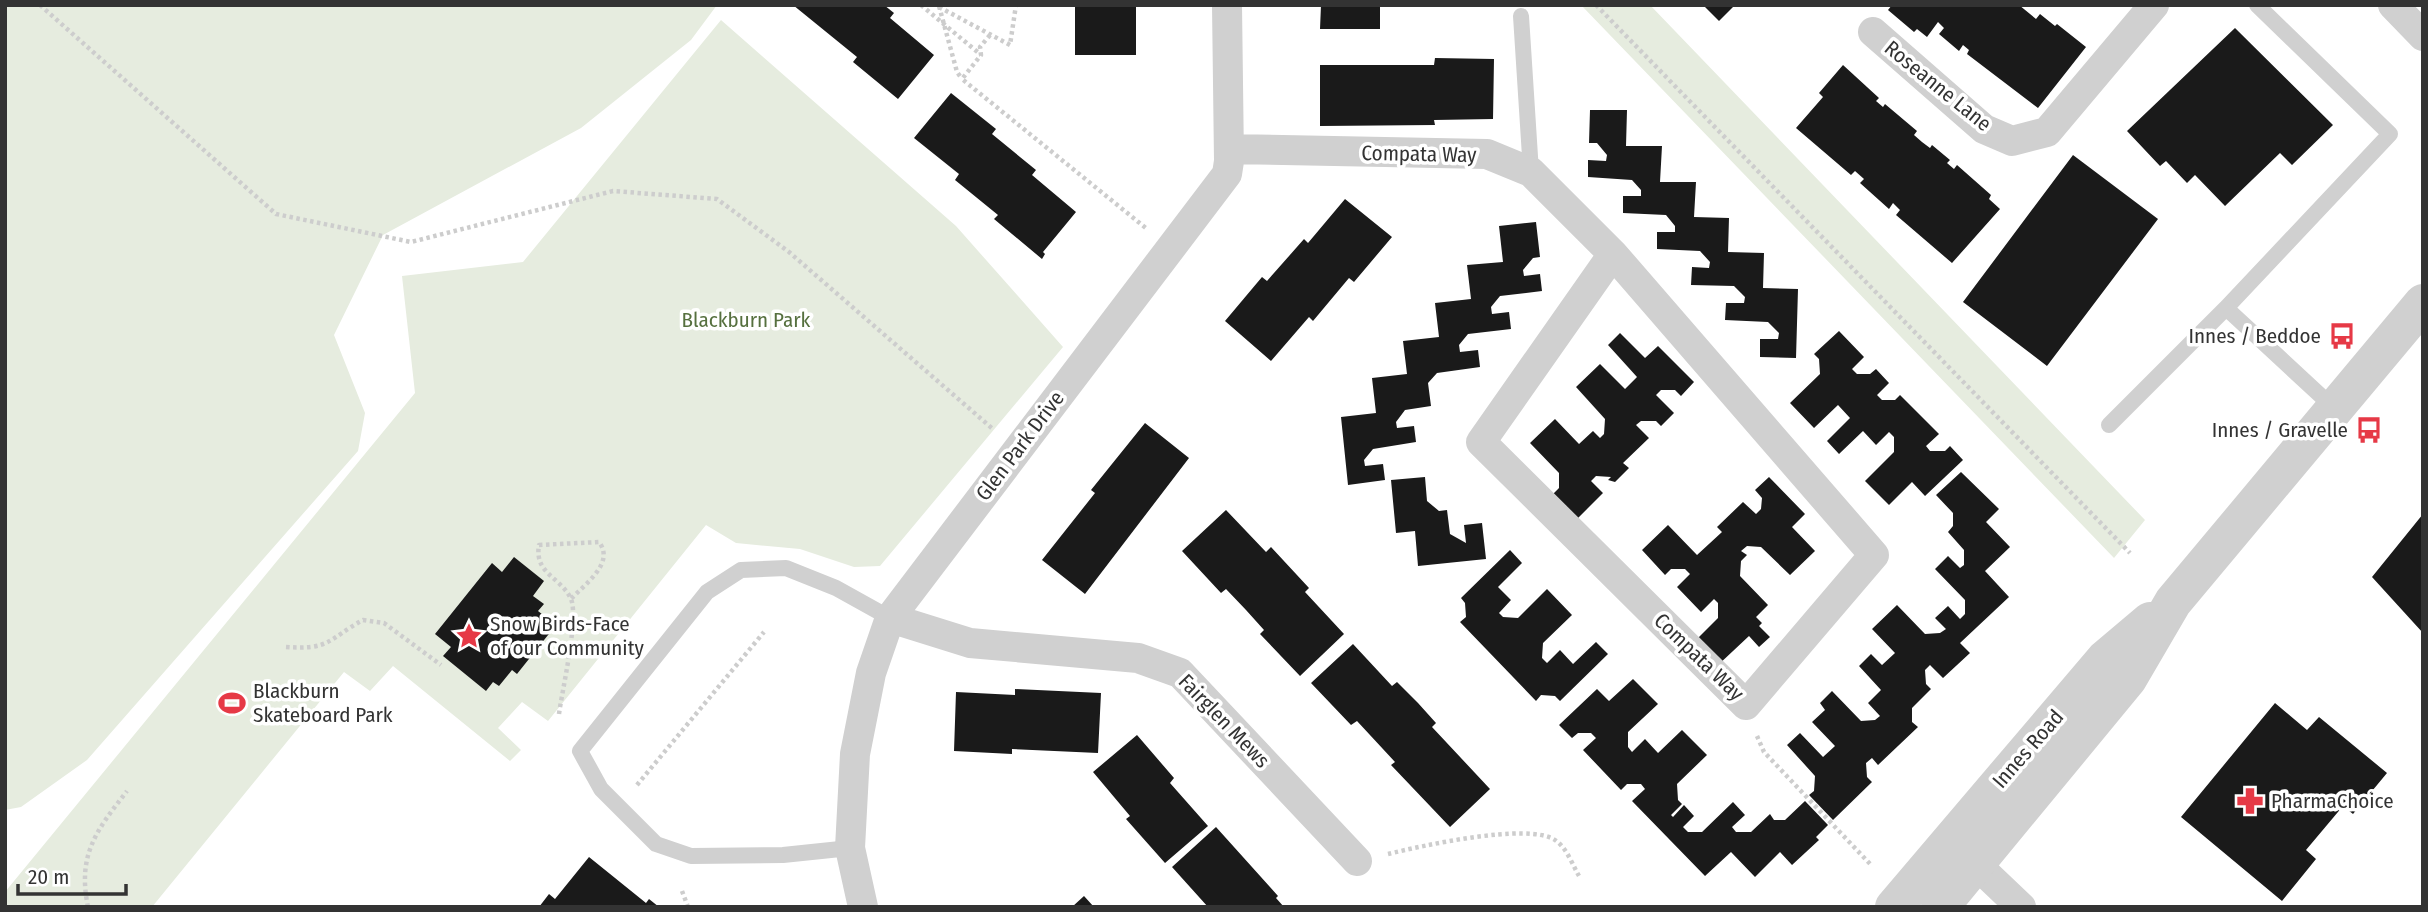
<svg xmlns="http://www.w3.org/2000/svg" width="2428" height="912" font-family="'Fira Sans Condensed',sans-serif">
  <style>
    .green { fill: #e6ecdf }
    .building { fill: #1a1a1a }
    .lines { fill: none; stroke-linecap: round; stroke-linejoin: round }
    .path { stroke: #cdcdcd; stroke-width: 4.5; stroke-dasharray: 3.5 3.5; stroke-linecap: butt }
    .service { stroke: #d0d0d0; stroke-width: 16 }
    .minor { stroke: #d0d0d0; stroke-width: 30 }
    .tertiary { stroke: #d0d0d0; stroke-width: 38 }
    .labels { text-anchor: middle; stroke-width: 7; stroke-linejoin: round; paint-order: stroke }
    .street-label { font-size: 21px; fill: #333; stroke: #fff }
    .park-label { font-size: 21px; fill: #56703f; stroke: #fff }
    .poi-label { font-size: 21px; fill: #333; stroke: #fff; text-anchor: start }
  </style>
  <rect width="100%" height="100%" fill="#fff"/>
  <path class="green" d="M5 5H717L691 40 581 128 383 235 334 335 365 413 358 451 87 760 21 807 5 810Z
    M1581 5H1650L2145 520 2114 558Z
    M721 20 956 226 1063 347 880 566 854 567 800 549 736 543 706 525 548 721 522 702 498 728 521 750 510 761 393 666 370 691 344 672 152 907H5V892L415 393 402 276 523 262Z"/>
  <path class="building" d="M793 5H884L894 13 890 18 934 55 898 99 853 62 857 57Z
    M1075 5H1136V55H1075Z
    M1321 5H1380V29H1320Z
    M1703 5H1735L1719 21Z
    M1892 5H2019L2036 19 2040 14 2055 26 2057 24 2086 47 2038 108 1967 54 1969 50 1963 45 1959 51 1939 34 1944 28 1938 22 1927 37 1917 29 1914 32 1888 10Z
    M2235 28 2333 125 2292 165 2280 153 2225 206 2195 175 2187 183 2166 161 2160 166 2127 131Z
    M1435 58 1494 59 1493 119 1434 120 1435 125 1320 126V65H1434Z
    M1843 65 1879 98 1876 101 1883 107 1885 104 1917 131 1914 135 1922 142 1930 148 1932 145 1950 160 1947 163 1954 169 1957 165 1991 195 1989 199 2000 209 1952 263 1896 215 1900 210 1893 203 1889 209 1860 183 1864 179 1855 171 1851 175 1796 128 1823 97 1819 93Z
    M951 93 996 129 992 134 1036 170 1032 175 1076 212 1043 252 1045 254 1042 259 994 219 998 215 955 180 959 174 914 138Z
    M1590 110H1627L1626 146H1662L1660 182H1696L1694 217 1729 218 1728 252 1764 253 1763 288 1798 289 1796 358 1760 357V339H1778L1779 333 1768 322 1725 320 1726 303H1744L1745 297 1734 286 1691 285 1692 267 1709 268 1710 262 1700 251 1657 249V232H1675V226L1666 215 1623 213V196H1641V190L1632 180 1588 177V160L1606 161 1607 155 1597 143H1589Z
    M2073 155 2158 219 2047 366 1963 302Z
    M1345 199 1392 237 1354 282 1349 278 1313 321 1309 317 1271 361 1225 321 1262 277 1267 281 1304 239 1308 243Z
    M1536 222 1540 257 1533 258 1523 270 1524 276 1540 274 1542 291 1500 296 1491 307 1492 314 1509 312 1511 329 1468 334 1459 345 1460 352 1478 350 1480 367 1437 373 1428 383 1431 406 1405 410 1396 422 1397 428 1414 426 1416 442 1373 449 1364 460 1365 466 1383 464 1385 480 1348 485 1341 417 1376 413 1372 378 1407 374 1403 341 1439 337 1435 303 1471 299 1467 265 1503 262 1499 226Z
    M1839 331 1864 357 1852 369 1857 374H1870L1876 369 1889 383 1877 395 1882 400H1895L1900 395 1939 434 1926 446 1930 451H1945L1950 446 1963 460 1925 496 1912 482 1889 505 1865 481 1894 452V437L1889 432 1876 445 1863 431 1839 454 1827 441 1850 418 1838 405 1814 428 1790 403 1820 374 1819 359 1814 354Z
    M1620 333 1645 358 1658 346 1694 382 1681 396 1675 390H1661L1656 395 1674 413 1661 426 1656 421H1641L1636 425 1649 438 1623 463 1629 468 1615 482 1608 480 1611 477 1596 476 1591 481 1603 493 1577 519 1553 494 1559 488V473L1530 443 1555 419 1579 444 1593 431 1600 438 1604 434 1605 419 1576 387 1600 364 1625 389 1637 377 1608 345Z
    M1145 423 1189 458 1085 594 1042 560 1095 493 1091 490Z
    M1961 472 1999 509 1986 522 2010 547 1985 571 2009 597 1960 643 1970 653 1943 678 1930 665 1925 670 1926 684 1931 689 1912 708V722L1918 727 1878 765 1872 758 1866 763 1867 777 1872 782 1833 820 1809 795 1814 791 1815 776 1787 745 1800 733 1823 757 1835 746 1812 722 1825 710 1820 703 1832 691 1861 721 1875 720 1880 716 1868 703 1881 690 1859 666 1871 654 1882 665 1895 653 1872 629 1897 605 1925 634 1940 633 1946 629 1935 618 1948 606 1960 619 1965 614V600L1935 569 1948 556 1960 568 1964 565V550L1948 532 1953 526V513L1936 495Z
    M1425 477 1427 501 1439 511 1447 510 1450 534 1466 543 1464 525 1482 523 1486 559 1418 566 1415 531 1396 533 1391 480Z
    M1769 477 1805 514 1792 527 1815 551 1790 575 1761 547 1747 546 1741 551 1747 555 1741 561 1740 576 1768 605 1756 617 1762 623 1759 626 1770 637 1759 647 1749 636 1717 666 1694 642 1718 618V603L1714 599 1701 612 1677 587 1690 574 1685 569H1671L1665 575 1642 550 1668 525 1697 555 1722 532 1717 527 1743 502 1756 514 1761 509 1762 498 1755 490Z
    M1226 510 1266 552 1271 547 1309 588 1305 592 1344 634 1300 676 1260 634 1264 630 1246 610 1226 589 1221 593 1182 551Z
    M2423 514V633L2372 577Z
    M1510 550 1522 563 1498 587 1511 600 1499 613 1503 617 1518 618 1547 589 1572 615 1543 643 1542 658 1547 663 1560 650 1573 664 1596 642 1608 654 1560 701 1555 696 1541 695 1536 701 1460 622 1466 617 1465 603 1461 598Z
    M514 557 544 581 533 596 544 604 538 611 556 625 517 674 512 670 499 686 493 682 486 691 443 656 451 647 435 634 492 563 502 572Z
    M1353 644 1392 686 1397 682 1418 703 1436 723 1432 727 1490 789 1450 827 1391 765 1395 762 1357 721 1351 725 1311 683Z
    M1633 679 1658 704 1628 732V747L1632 752 1645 739 1658 753 1682 730 1707 755 1677 784 1678 800 1682 804 1671 815 1673 817 1684 805 1694 816 1683 827 1688 832H1702L1733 802 1745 815 1732 827 1736 832H1751L1770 814 1774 820H1785L1805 801 1828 825 1816 837 1819 840 1792 865 1780 852 1755 877 1731 852 1705 876 1632 801 1645 789 1641 784H1627L1621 790 1583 750 1596 738 1591 733H1578L1572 738 1559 725 1597 689 1609 701Z
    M1015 689 1101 693 1098 753 1012 749V754L954 751 956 692 1015 695Z
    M2275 703 2307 730 2319 717 2387 773 2353 814 2343 806 2306 850 2316 859 2282 901 2181 817Z
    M1137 735 1174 778 1170 783 1208 826 1165 863 1126 819 1130 816 1093 772Z
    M1216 827 1278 896 1276 898 1284 907H1208L1172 867Z
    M589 857 646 903 649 899 659 907H539L549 894 555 899Z
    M1084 896 1094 907H1072Z"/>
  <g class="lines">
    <path class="path" d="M40 5 276 214 411 242 613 191 717 199 789 252 994 430
      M921 5 981 55
      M1596 5 2130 553
      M939 6 957 72 962 79
      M939 7 1010 45 1016 5
      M990 35 980 47 981 55 962 79 1147 229
      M286 647C331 650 328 639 363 620L384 623 441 665
      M559 714C562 691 579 618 571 599 561 577 534 574 539 545L599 542C615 563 586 583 571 599
      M1757 736 1764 752 1872 866
      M637 785 764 632
      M1388 854C1421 846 1528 822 1555 840 1567 848 1572 864 1579 876
      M682 891 688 907
      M88 907C77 854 97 830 127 791"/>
    <path class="service" d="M2257 5 2390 134 2226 308 2334 408
      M1521 16 1531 172
      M2109 425 2226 308
      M850 848 783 855 691 856 656 844 601 789 580 751 707 592 741 570 786 568 836 588 890 618"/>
    <path class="minor" d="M2393 5 2423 36
      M1873 32 1984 129 2012 141 2047 132 2154 5
      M1229 149 1487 154 1531 172 1613 254 1874 555 1746 705 1481 442 1613 254
      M890 618 970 643 1138 658 1180 673 1357 861
      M1960 849 2021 907
      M863 907 850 848 855 754 871 673 890 618 1227 174 1229 161 1227 5"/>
    <path class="tertiary" d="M1894 907 2105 659 2150 621
      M1940 907 2128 679 2173 602 2423 303"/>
  </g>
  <defs>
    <symbol id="bus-bare" viewBox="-9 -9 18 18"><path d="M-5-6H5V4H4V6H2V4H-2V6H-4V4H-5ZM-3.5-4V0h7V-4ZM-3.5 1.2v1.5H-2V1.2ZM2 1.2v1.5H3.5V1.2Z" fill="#e63946" stroke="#fff" stroke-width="2.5" paint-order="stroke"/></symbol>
    <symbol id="sight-bare" viewBox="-9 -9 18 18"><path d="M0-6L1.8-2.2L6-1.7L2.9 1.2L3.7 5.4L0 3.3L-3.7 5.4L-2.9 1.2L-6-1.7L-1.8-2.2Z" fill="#e63946" stroke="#fff" stroke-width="2.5" paint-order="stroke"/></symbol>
    <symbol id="stadium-bare" viewBox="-9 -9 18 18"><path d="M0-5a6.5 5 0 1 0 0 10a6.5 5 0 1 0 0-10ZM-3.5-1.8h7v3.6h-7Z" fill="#e63946" stroke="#fff" stroke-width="2.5" paint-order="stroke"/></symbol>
    <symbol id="pharmacy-bare" viewBox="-9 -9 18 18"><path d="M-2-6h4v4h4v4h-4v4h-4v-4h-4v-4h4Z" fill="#e63946" stroke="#fff" stroke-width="2.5" paint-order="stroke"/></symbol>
  </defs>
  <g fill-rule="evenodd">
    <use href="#bus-bare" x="2323" y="317" width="38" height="38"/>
    <use href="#bus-bare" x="2350" y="411" width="38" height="38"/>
    <use href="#sight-bare" x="450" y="617" width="38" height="38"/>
    <use href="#stadium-bare" x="213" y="684" width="38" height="38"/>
    <use href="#pharmacy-bare" x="2231" y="782" width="38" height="38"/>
  </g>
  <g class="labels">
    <g class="street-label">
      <text transform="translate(1938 86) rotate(39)" y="7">Roseanne Lane</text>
      <text transform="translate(1419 154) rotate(1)" y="7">Compata Way</text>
      <text transform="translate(1020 446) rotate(-53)" y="7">Glen Park Drive</text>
      <text transform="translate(1699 657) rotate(44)" y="7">Compata Way</text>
      <text transform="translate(1224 721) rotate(46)" y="7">Fairglen Mews</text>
      <text transform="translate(2028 749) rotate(-49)" y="7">Innes Road</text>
    </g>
    <g class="park-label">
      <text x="746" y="327">Blackburn Park</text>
    </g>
    <g class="poi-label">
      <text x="2321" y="343" text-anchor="end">Innes / Beddoe</text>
      <text x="2348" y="437" text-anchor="end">Innes / Gravelle</text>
      <text x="490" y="631">Snow Birds-Face<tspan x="490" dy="24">of our Community</tspan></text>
      <text x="253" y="698">Blackburn<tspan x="253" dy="24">Skateboard Park</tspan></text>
      <text x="2271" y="808">PharmaChoice</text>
    </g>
  </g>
  <rect width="2428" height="912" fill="none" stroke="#333333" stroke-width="14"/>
  <path d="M18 884v10h108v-10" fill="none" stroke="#333333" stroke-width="3.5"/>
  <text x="28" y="884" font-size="21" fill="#333333" stroke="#ffffff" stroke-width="5" paint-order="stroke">20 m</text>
</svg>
